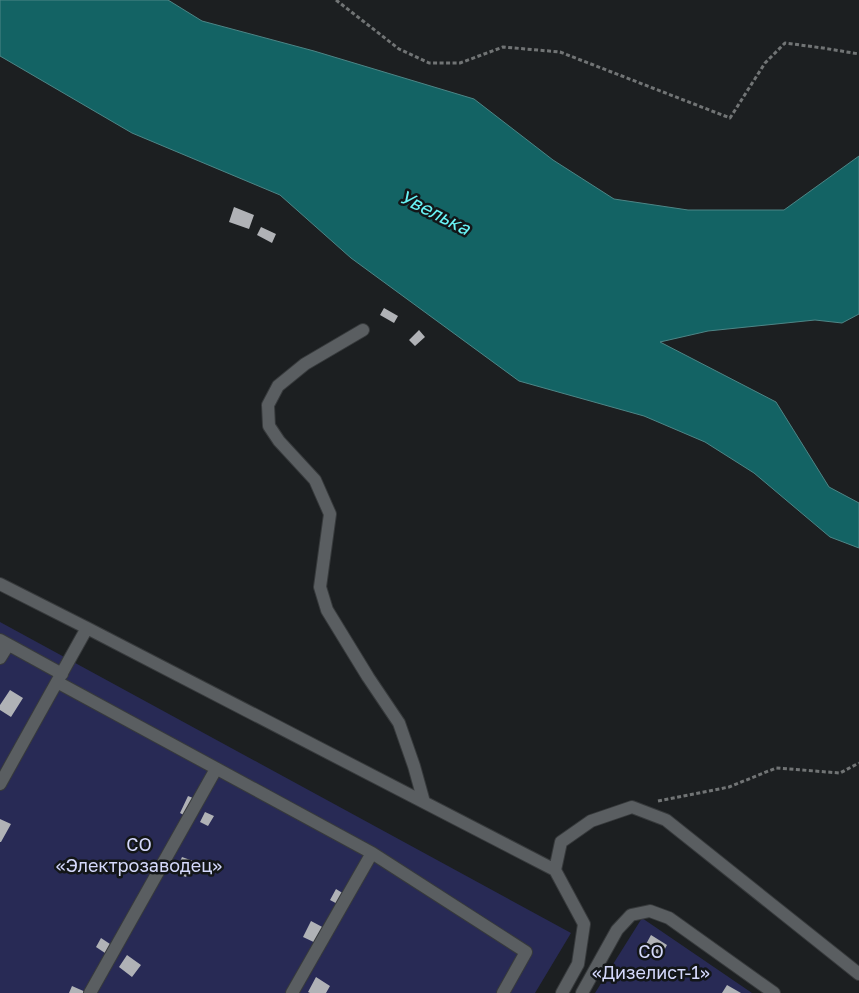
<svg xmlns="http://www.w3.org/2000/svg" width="859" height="993" font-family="'Golos Text',sans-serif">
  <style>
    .green { fill: #282a55 }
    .water { fill: #136364; stroke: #4d8586 }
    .building { fill: #b0b2b6 }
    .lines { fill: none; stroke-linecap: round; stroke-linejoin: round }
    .minor-casing { stroke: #373a3c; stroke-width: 14 }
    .path { stroke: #717475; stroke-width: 3; stroke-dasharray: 4 2.5; stroke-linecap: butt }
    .minor { stroke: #5a5e61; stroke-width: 12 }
    .labels { text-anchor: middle; stroke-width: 5; stroke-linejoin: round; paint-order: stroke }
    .park-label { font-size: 18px; fill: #d4d8fb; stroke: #131618 }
    .water-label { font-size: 19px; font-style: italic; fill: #69f4f6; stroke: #131618 }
  </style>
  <rect width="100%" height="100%" fill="#1c1f21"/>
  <path class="green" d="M0 622 571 933 535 993H0Z
    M642 918 752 993H595Z"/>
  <path class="water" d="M0 0H168L202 21 314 51 474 99 553 160 614 199 688 210H784L859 156V314L842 323 815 320 708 331 660 342 776 402 829 487 859 503V548L830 537 754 473 705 442 644 416 519 381 351 258 280 195 132 133 0 56Z"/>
  <path class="building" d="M234 207 254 215 249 229 229 222Z
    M261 227 276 234 272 243 257 235Z
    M384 308 398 316 394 323 380 315Z
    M419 330 425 337 415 346 409 340Z
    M10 690 23 698 11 717 0 710V705Z
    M188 796 198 800 189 818 180 813Z
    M205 812 214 816 208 826 200 822Z
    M0 819 11 824 1 842H0Z
    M182 857 193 861 186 877 175 873Z
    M336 889 349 897 343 907 330 900Z
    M311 921 328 930 320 945 303 937Z
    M651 935 667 945 661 956 645 946Z
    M101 938 113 946 108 955 96 947Z
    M127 955 141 965 132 977 119 967Z
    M316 977 330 986 326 993H310L308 992Z
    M727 985 741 993H722Z
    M72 986 88 993H69Z"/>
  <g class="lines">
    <defs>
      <path id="minor" d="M363 330 305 364 278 386 268 405 269 426 279 441 315 480 330 514 320 587 327 610 368 677 399 723 414 766 424 802
        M0 584 87 628 555 870 584 924 578 964 562 993
        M0 640 62 674
        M0 658 8 645
        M57 682 372 853 526 952 503 993
        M0 784 87 628
        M555 870 561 842 591 821 632 807 666 820 859 974
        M90 993 216 769
        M292 993 372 853
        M582 993 617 930 631 915 650 911 669 918 774 993"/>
    </defs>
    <use href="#minor" class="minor-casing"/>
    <path class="path" d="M336 0 399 49 429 63H460L503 47 560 52 730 118 765 63 785 43 823 48 859 54
      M658 801 729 787 776 768 840 773 859 763"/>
    <use href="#minor" class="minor"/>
  </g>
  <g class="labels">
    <g class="park-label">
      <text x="139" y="851">СО<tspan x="139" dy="21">«Электрозаводец»</tspan></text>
      <text x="651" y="958">СО<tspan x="651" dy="21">«Дизелист-1»</tspan></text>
    </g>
    <g class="water-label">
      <text transform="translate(435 212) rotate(27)" y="7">Увелька</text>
    </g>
  </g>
</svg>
